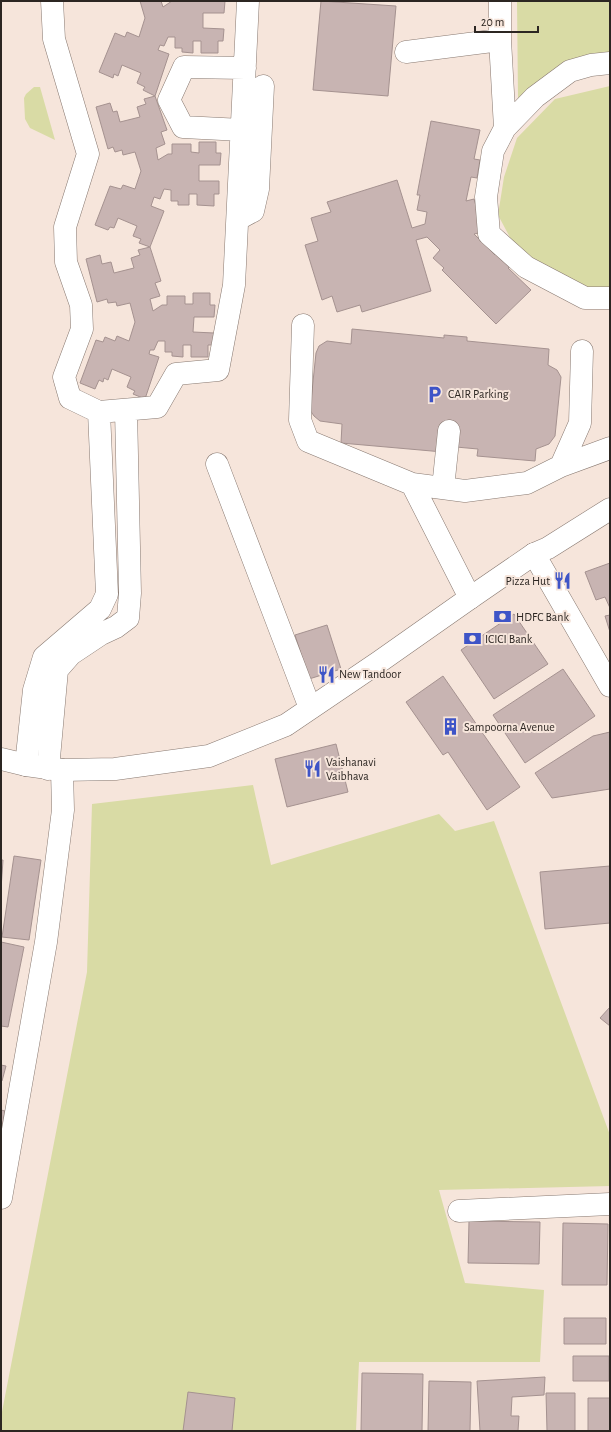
<svg xmlns="http://www.w3.org/2000/svg" width="611" height="1432" font-family="'Alegreya Sans',sans-serif">
  <style>
    .green { fill: #d9dba5 }
    .building { fill: #c8b4b2; stroke: #a59290 }
    .lines { fill: none; stroke-linecap: round; stroke-linejoin: round }
    .minor-casing { stroke: #887971; stroke-width: 23 }
    .major-casing { stroke: #887971; stroke-width: 23 }
    .minor { stroke: #fff; stroke-width: 22 }
    .major { stroke: #fff; stroke-width: 22 }
    .labels { text-anchor: middle; stroke-width: 4; stroke-linejoin: round; paint-order: stroke }
    .poi-label { font-size: 12px; fill: #2c2622; stroke: #f6e5db; text-anchor: start }
  </style>
  <rect width="100%" height="100%" fill="#f6e5db"/>
  <path class="green" d="M517 1H609V52C574 58 544 73 518 98Z
    M610 86V290L585 289 549 272 514 245 498 215 504 177 517 138 555 99Z
    M34 87H40L55 140 30 128 25 119 24 98 26 94Z
    M253 785 271 865 439 814 455 831 494 821 610 1135V1186L439 1190 465 1283 544 1290 540 1362H359L356 1431H1V1417L87 972 92 804Z"/>
  <path class="building" d="M140 1H161L163 7 172 1H225L224 13H203V28L224 29 223 41H218V53H201V41H193V53L182 52V48H175V37H168L164 46 160 45 158 50 169 54 155 96 143 90 145 87 137 83 141 73 122 65 118 76 114 74 113 78 99 72 115 33 125 37 127 32 139 37 145 18Z
    M321 1 396 6 388 96 313 90Z
    M155 96 167 130 161 132 165 144 156 148 158 160 168 154H172V144H191V152L199 153V142H216V153H221L220 165H199V181H219V194H214V206L197 205V194H189V205H178V201H171V190L164 189 160 199 154 197 151 206 164 211 150 247 139 243 141 239 133 236 137 226 118 218 114 228 110 227 108 230 95 225 110 186 121 189 123 185 135 189 141 171 135 152 123 155 122 150 115 152 113 147 108 149 96 107 110 103 113 112 117 111 120 122 140 117 137 107 146 104 144 99Z
    M431 121 480 130 474 159 480 160 477 178 471 177 466 201 474 199 483 232 474 234 495 255 498 252 512 265 508 268 531 290 496 324 442 270 444 268 433 258 440 250 427 237 416 240 431 291 362 312 360 305 337 312 332 296 322 300 305 245 318 241 311 218 331 212 327 202 397 180 412 228 425 224 427 212 417 210 420 195H417Z
    M150 247 161 281 155 283 160 296 150 299 153 311 162 305H167V296H185V304H193V293H210V305H215L214 317H194L193 332 214 333 213 345H208V357H191V345H183V357L172 356V352H165V341H158L154 350H150L149 354 159 357 145 399 133 394 135 391 127 387 131 377 112 369 108 380 104 378 103 382 99 380 95 389 80 383 96 340 103 342 105 337 115 341 117 336 129 341 135 322 130 303 117 306 116 302 108 303 107 299 97 302 86 259 100 255 102 264 111 262 114 273 134 268 131 258 140 255 138 250Z
    M352 329 444 338V335L467 337V341L549 349 548 365 557 370 561 377 555 436 549 444 536 449 535 461 477 456 478 449 456 447 443 452 341 443 342 424 320 421 314 416 310 410 316 353 319 346 327 341 351 344Z
    M610 563V608L605 597 596 600 585 572Z
    M514 614 548 664 494 699 461 650Z
    M610 615V632L605 616Z
    M327 625 341 669 309 679 295 635Z
    M563 669 595 716 525 763 493 715Z
    M443 676 520 787 487 810 448 752 443 755 406 702Z
    M610 732V789L552 798 535 773 593 736Z
    M336 744 348 792 287 807 275 759Z
    M14 856 41 860 29 940 2 937Z
    M1 860H3L1 889Z
    M610 866V923L545 929 540 872Z
    M1 942 24 947 8 1027 1 1026Z
    M610 1007V1026L600 1018Z
    M1 1065 6 1066 2 1081H1Z
    M1 1110 5 1111 1 1135Z
    M469 1221 540 1222 539 1264 468 1263Z
    M563 1223 608 1224 607 1285H562Z
    M564 1318H606V1344H564Z
    M573 1356H609V1381H573Z
    M362 1373 423 1374 422 1431H361Z
    M545 1377 544 1395 512 1397 511 1416H519L518 1431H480L477 1381Z
    M429 1381 471 1382 470 1431H428Z
    M188 1392 235 1398 232 1431H183Z
    M546 1393H575V1431H547Z
    M588 1398H610V1431H588Z"/>
  <g class="lines">
    <defs>
      <path id="minor" d="M52 1 54 39 88 154 65 227 66 262 81 305 82 329 64 377 70 398 99 412 157 407 176 374 218 370 234 285 248 1
        M500 1V40L505 128
        M406 52 500 40
        M610 63 591 65 570 71 535 97 505 128 493 151 486 197 489 234 526 267 585 298H610
        M242 130 183 127 169 100 184 67 245 68
        M238 219 253 211 258 189 263 86
        M303 325 300 420 308 441 412 484 470 598
        M217 464 310 708
        M561 466 610 448
        M412 484 465 491 527 483 561 466 580 423 582 351
        M443 488 449 431
        M534 554 610 686
        M26 765 34 690 44 657 100 609 107 594 99 412
        M48 769 57 670 71 654 101 634 116 627 128 618 130 593 126 410
        M1 1198 46 942 63 810 62 770
        M459 1211 610 1204"/>
      <path id="major" d="M1 759 26 765 62 770 115 769 209 756 286 725 379 662 470 598 534 554 548 548 610 509"/>
    </defs>
    <use href="#minor" class="minor-casing"/>
    <use href="#major" class="major-casing"/>
    <use href="#minor" class="minor"/>
    <use href="#major" class="major"/>
  </g>
  <defs>
    <symbol id="parking-bare" viewBox="-9 -9 18 18"><path d="M-3.5-5.5H1a3.5 3.5 0 0 1 0 7H-1V5.5H-3.5ZM-1-3.4V-.6H.8a1.4 1.4 0 0 0 0-2.8Z" fill="#3e54c7" stroke="#f6e5db" stroke-width="2.5" paint-order="stroke"/></symbol>
    <symbol id="restaurant-bare" viewBox="-9 -9 18 18"><path d="M-5-6h1v4h1v-4h1v4h1v-4h1v5L-1.5 .5V6h-2V.5L-5-1ZM5-6V6H3V1.5H1.5Q1.5-4 5-6Z" fill="#3e54c7" stroke="#f6e5db" stroke-width="2.5" paint-order="stroke"/></symbol>
    <symbol id="bank-bare" viewBox="-9 -9 18 18"><path d="M-6-4H6V4H-6ZM0-2.3a2.3 2.3 0 1 0 0 4.6a2.3 2.3 0 1 0 0-4.6Z" fill="#3e54c7" stroke="#f6e5db" stroke-width="2.5" paint-order="stroke"/></symbol>
    <symbol id="building-bare" viewBox="-9 -9 18 18"><path d="M-4-6H4V6H1V3H-1V6H-4ZM-2.5-4.3h1.7v1.8h-1.7ZM.8-4.3h1.7v1.8H.8ZM-2.5-1h1.7V.8h-1.7ZM.8-1h1.7V.8H.8Z" fill="#3e54c7" stroke="#f6e5db" stroke-width="2.5" paint-order="stroke"/></symbol>
  </defs>
  <g fill-rule="evenodd">
    <use href="#parking-bare" x="422" y="382" width="25" height="25"/>
    <use href="#restaurant-bare" x="550" y="568" width="25" height="25"/>
    <use href="#bank-bare" x="490" y="604" width="25" height="25"/>
    <use href="#bank-bare" x="460" y="626" width="25" height="25"/>
    <use href="#restaurant-bare" x="314" y="662" width="25" height="25"/>
    <use href="#building-bare" x="438" y="714" width="25" height="25"/>
    <use href="#restaurant-bare" x="300" y="756" width="25" height="25"/>
  </g>
  <g class="labels">
    <g class="poi-label">
      <text x="448" y="398">CAIR Parking</text>
      <text x="550" y="585" text-anchor="end">Pizza Hut</text>
      <text x="516" y="621">HDFC Bank</text>
      <text x="485" y="643">ICICI Bank</text>
      <text x="339" y="678">New Tandoor</text>
      <text x="464" y="731">Sampoorna Avenue</text>
      <text x="326" y="766">Vaishanavi<tspan x="326" dy="14">Vaibhava</tspan></text>
    </g>
  </g>
  <rect width="611" height="1432" fill="none" stroke="#2c2622" stroke-width="4"/>
  <path d="M475 26v6h63v-6" fill="none" stroke="#2c2622" stroke-width="2"/>
  <text x="481" y="26" font-size="12" fill="#2c2622" stroke="#f6e5db" stroke-width="3" paint-order="stroke">20 m</text>
</svg>
